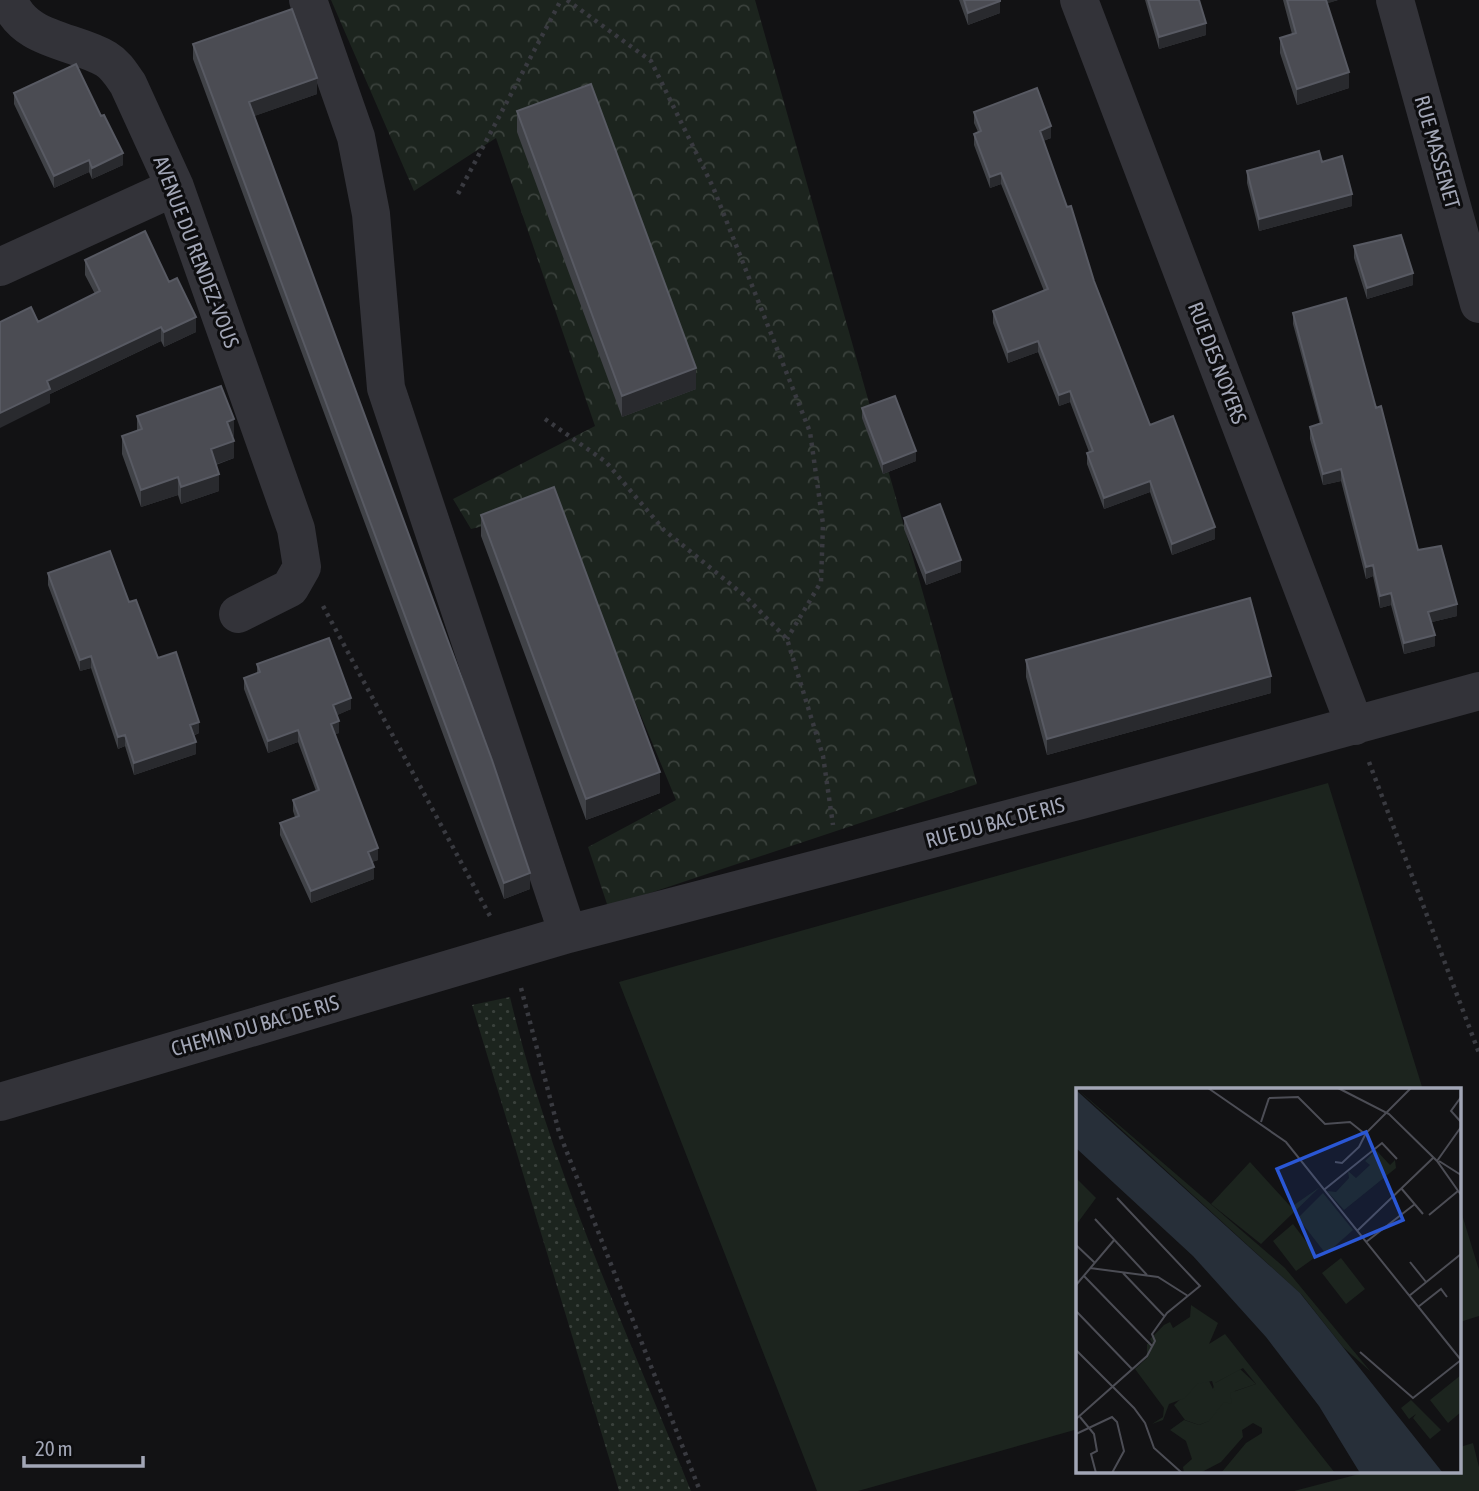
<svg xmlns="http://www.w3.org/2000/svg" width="1479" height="1491" font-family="'Asap Condensed',sans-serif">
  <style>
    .grass { fill: url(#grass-dots) }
    .park { fill: url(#park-crowns) }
    .garden { fill: #1c241e }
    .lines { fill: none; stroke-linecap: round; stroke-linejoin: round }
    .path { stroke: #393a40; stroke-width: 4.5; stroke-dasharray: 3.5 5; stroke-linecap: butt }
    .minor { stroke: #333339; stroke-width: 38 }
    .wall { fill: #404247 }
    .shaded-wall { fill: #292a2e }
    .building { fill: #4b4c53; stroke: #585a63; stroke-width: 2 }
    .labels { text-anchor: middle; stroke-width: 6; stroke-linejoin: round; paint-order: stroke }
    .street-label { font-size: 21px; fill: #a2a6b6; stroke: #0d0d0f }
    .inset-road { fill: none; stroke: #4c4d55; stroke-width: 2 }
    .view { fill: #2a57d5; fill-opacity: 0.15; stroke: #2a57d5; stroke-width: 3.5 }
    .inset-edge { fill: none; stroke: #a2a6b6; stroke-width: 3.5 }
  </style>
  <defs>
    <pattern id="grass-dots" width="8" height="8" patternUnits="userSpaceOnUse" patternTransform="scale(1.75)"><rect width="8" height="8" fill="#1c241e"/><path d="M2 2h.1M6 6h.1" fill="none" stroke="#3a413c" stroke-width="1.8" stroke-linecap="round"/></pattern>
    <pattern id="park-crowns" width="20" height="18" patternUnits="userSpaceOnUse" patternTransform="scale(1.75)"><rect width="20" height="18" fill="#1c241e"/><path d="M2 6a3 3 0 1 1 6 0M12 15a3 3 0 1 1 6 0" fill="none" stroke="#3a413c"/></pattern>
  </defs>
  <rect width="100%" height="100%" fill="#121214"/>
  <path class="grass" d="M510 997C550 1167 626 1329 691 1491H619L472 1005Z"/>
  <path class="park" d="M331 0H755L977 784 608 907 588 847 676 800 555 509 471 529 453 499 595 426 496 138 414 191Z"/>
  <path class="garden" d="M1328 783 1423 1090H1078V1429L858 1491H817L619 982Z
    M1460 1208 1479 1270V1316L1460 1322Z
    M1473 1443 1479 1467V1491H1294L1367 1472H1460V1447Z"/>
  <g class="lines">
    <path class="path" d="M567 0 651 61 713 187 810 432 823 524 821 582 787 639
      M458 194 561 0
      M545 419 606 462 664 530 745 596 787 639 823 756 833 825
      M323 606 490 916
      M1369 762 1479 1053
      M521 988 559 1132 700 1491"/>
    <path class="minor" d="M9 0C23 41 74 40 106 59 116 65 121 74 128 84L175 187 296 529 302 567 290 588 238 614
      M308 0 356 137 371 214 386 388 568 934
      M1079 0 1355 726
      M1395 0 1479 304
      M0 267 175 187
      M0 1102 568 934 1081 800 1479 691"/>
  </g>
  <path class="wall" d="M959 0H1000V13L968 25Z
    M1145 0H1199L1206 35 1159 49Z
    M1283 0H1338L1327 3 1349 88 1297 105 1280 53V38L1292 34Z
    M193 44 317 94 254 116 530 889 504 899 193 59Z
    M14 93 123 165 92 179 89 172 54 188 14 104Z
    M517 111 696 389 622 417 517 132Z
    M974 112 1051 138 1043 141 1094 281 1150 425 1215 539 1172 555 1150 492 1104 509 1087 464V453L1089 452 1070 402 1059 406 1038 352 1008 363 993 323V311L1044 291 1001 184 990 188 974 145V134L978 132 974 123Z
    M1322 162 1352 206 1259 231 1247 183V171Z
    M1354 246 1413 285 1367 299 1354 258Z
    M85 260 169 282 196 332 164 347 161 341 50 394V403L38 322 95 294 85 275Z
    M1293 313 1376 408 1418 550 1457 616 1432 622 1435 646 1404 654 1391 605 1380 608 1373 576 1366 579 1341 481 1323 485 1310 439V427L1320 424 1293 324Z
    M862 408 916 461 883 474 862 418Z
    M137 416 234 436 232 437 234 458 216 465 219 491 181 504 178 495 141 507 122 454V436L137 431Z
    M481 515 660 793 586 820 481 536Z
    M904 518 961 572 926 585 904 529Z
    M48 573 129 602 199 733 193 736 196 754 134 775 125 746 118 749 91 668 80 671 48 585Z
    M1026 660 1271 693 1047 755 1026 677Z
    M257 664 351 709 337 715 339 733 335 734 378 860 372 862 374 879 311 903 280 835V823L295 817 293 811V800L316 791 298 742 268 753 244 689V678L257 673Z"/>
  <path class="shaded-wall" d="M1323 0H1338L1323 5Z
    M1000 1V13L968 25V13Z
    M1206 23V35L1159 49V37Z
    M1349 72V88L1297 105V89Z
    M317 78V94L249 118V102Z
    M1051 126V138L1040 142V131Z
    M123 153V165L92 179V168Z
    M89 160V172L54 188V176Z
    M1001 173V184L990 188V177Z
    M1352 194V206L1259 231V219Z
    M1413 273V285L1367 299V288Z
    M196 317V332L164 347V332Z
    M161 327V341L50 394V403L0 428V413L47 381Z
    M1038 341V352L1008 363V352Z
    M696 368V389L622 417V396Z
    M1070 391V402L1059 406V395Z
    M234 419V436L227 439V422Z
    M234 441V458L211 466V449Z
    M916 451V461L883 474V464Z
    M1341 469V481L1323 485V474Z
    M219 474V491L181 504V487Z
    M178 477V495L141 507V490Z
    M1150 481V492L1104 509V498Z
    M1215 527V539L1172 555V544Z
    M961 560V572L926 585V573Z
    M1373 565V576L1366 579V567Z
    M1391 593V605L1380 608V596Z
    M1457 604V616L1428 623V612Z
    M1435 635V646L1404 654V643Z
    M91 656V668L80 671V660Z
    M1271 676V693L1047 755V739Z
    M351 698V709L333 717V705Z
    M339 721V733L331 736V724Z
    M199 722V733L190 737V725Z
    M298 730V742L268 753V741Z
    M125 735V746L118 749V737Z
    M196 742V754L134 775V763Z
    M660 772V793L586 820V799Z
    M378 848V860L368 863V852Z
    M374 867V879L311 903V891Z
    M530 873V889L504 899V883Z"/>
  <path class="building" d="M964 0H1000V1L968 13Z
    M1148 0H1199L1206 23 1159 37Z
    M1287 0H1326L1349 72 1297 89 1280 38 1296 33Z
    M292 9 317 78 249 102 492 760 530 873 504 883 193 44Z
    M76 64 101 116 104 115 123 153 92 168 89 160 54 176 14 93Z
    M591 84 696 368 622 396 517 111Z
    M1037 88 1051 126 1040 131 1067 207 1071 206 1094 281 1150 425 1173 416 1215 527 1172 544 1150 481 1104 498 1087 453 1093 451 1070 391 1059 395 1038 341 1008 352 993 311 1048 289 1001 173 990 177 974 134 981 131 974 112Z
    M1319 151 1322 162 1342 156 1352 194 1259 219 1247 171Z
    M145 231 169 282 177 278 196 317 164 332 161 327 47 381 50 389 0 413V322L31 307 38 322 100 291 85 260Z
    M1401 235 1413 273 1367 288 1354 246Z
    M1346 298 1376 408 1381 406 1418 550 1441 546 1457 604 1428 612 1435 635 1404 643 1391 593 1380 596 1373 565 1366 567 1341 469 1323 474 1310 427 1322 423 1293 313Z
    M221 386 234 419 227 422 234 441 211 449 219 474 181 487 178 477 141 490 122 436 142 429 137 416Z
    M895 396 916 451 883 464 862 408Z
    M554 487 660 772 586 799 481 515Z
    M940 504 961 560 926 573 904 518Z
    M110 551 129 602 136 600 158 658 176 652 199 722 190 725 196 742 134 763 125 735 118 737 91 656 80 660 48 573Z
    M1250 598 1271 676 1047 739 1026 660Z
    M329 638 351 698 333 705 339 721 331 724 378 848 368 852 374 867 311 891 280 823 299 816 293 800 319 790 298 730 268 741 244 678 260 672 257 664Z"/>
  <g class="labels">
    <g class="street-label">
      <text transform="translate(1437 152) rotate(74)" y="7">RUE MASSENET</text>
      <text transform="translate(196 252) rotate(69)" y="7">AVENUE DU RENDEZ-VOUS</text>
      <text transform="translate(1217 363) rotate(69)" y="7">RUE DES NOYERS</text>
      <text transform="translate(995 823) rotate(-15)" y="7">RUE DU BAC DE RIS</text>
      <text transform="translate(255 1026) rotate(-16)" y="7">CHEMIN DU BAC DE RIS</text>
    </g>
  </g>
  <g transform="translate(1076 1088)">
    <rect width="385" height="385" fill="#121214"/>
    <path d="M174 74 215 119 244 99 185 156 135 116ZM164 281 180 296 159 303 156 316 145 318 146 323 134 333 123 337 109 332 98 317 120 296 132 291 137 301 139 295Z" fill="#1c241e"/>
    <path d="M0 0 209 180 295 284 267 259 226 207ZM115 217 142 235 133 256 149 246 259 385H145L170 355 186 345V340L177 335 166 342 167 349 145 374 124 385H108L107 379 116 371 110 353 94 342 108 332 123 337 133 333 148 314 156 316 154 305 180 296 167 280 139 295V303L136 293 121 296 109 310 93 316 87 332 76 336 87 329 88 320 59 281 71 270V256H77L74 251 88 237 94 234 97 240 114 229Z" fill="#1c241e"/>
    <path d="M300 62 314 77 319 72 320 80 268 122 251 103 260 104 273 90 272 83 280 90 294 77 289 73ZM0 90 20 110 0 137Z" fill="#1c241e"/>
    <path d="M247 105 277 142 250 166 222 130ZM217 136 241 168 220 183 197 153ZM265 170 289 201 270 216 246 185ZM385 287V324L372 335 354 312ZM335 312 365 342 354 351 337 330 340 326 333 331 325 320Z" fill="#1c241e"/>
    <path d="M0 2 224 205 367 385H284L243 318 190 249 117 168 0 60Z" fill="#272f39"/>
    <path class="inset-road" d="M132 0 210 54 385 272M262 0 313 26 361 73 385 107M385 9 375 23 385 34M193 10 222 9 249 36 274 34 289 46M185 34 193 10M361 73 385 39M363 73 385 87M259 74 266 75 283 59 290 45 335 0M325 100 347 126M249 101 306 55 321 71M353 127 382 103M19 131 71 187M281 143 357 70M290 154 339 116M0 157 19 175M334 174 350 194M14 180 82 189 112 208M47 185 89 229M8 188 76 258M0 197 39 151M333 208 385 166M342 219 365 201 371 209M0 223 56 281M0 262 58 320 69 335 78 360 106 385M284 264 337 310 385 272M4 329 18 346 21 363 15 366 20 385M0 331 71 268 79 253 76 246 91 225 124 198 41 110M0 346 36 329 41 334 48 363 36 385"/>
    <path class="view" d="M290 44 327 132 239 169 201 81Z"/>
    <rect width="385" height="385" class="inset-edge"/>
  </g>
  <path d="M24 1456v10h119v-10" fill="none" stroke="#a2a6b6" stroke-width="3.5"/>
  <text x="35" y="1456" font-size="21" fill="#a2a6b6" stroke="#0d0d0f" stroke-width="5" paint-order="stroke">20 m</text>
</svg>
